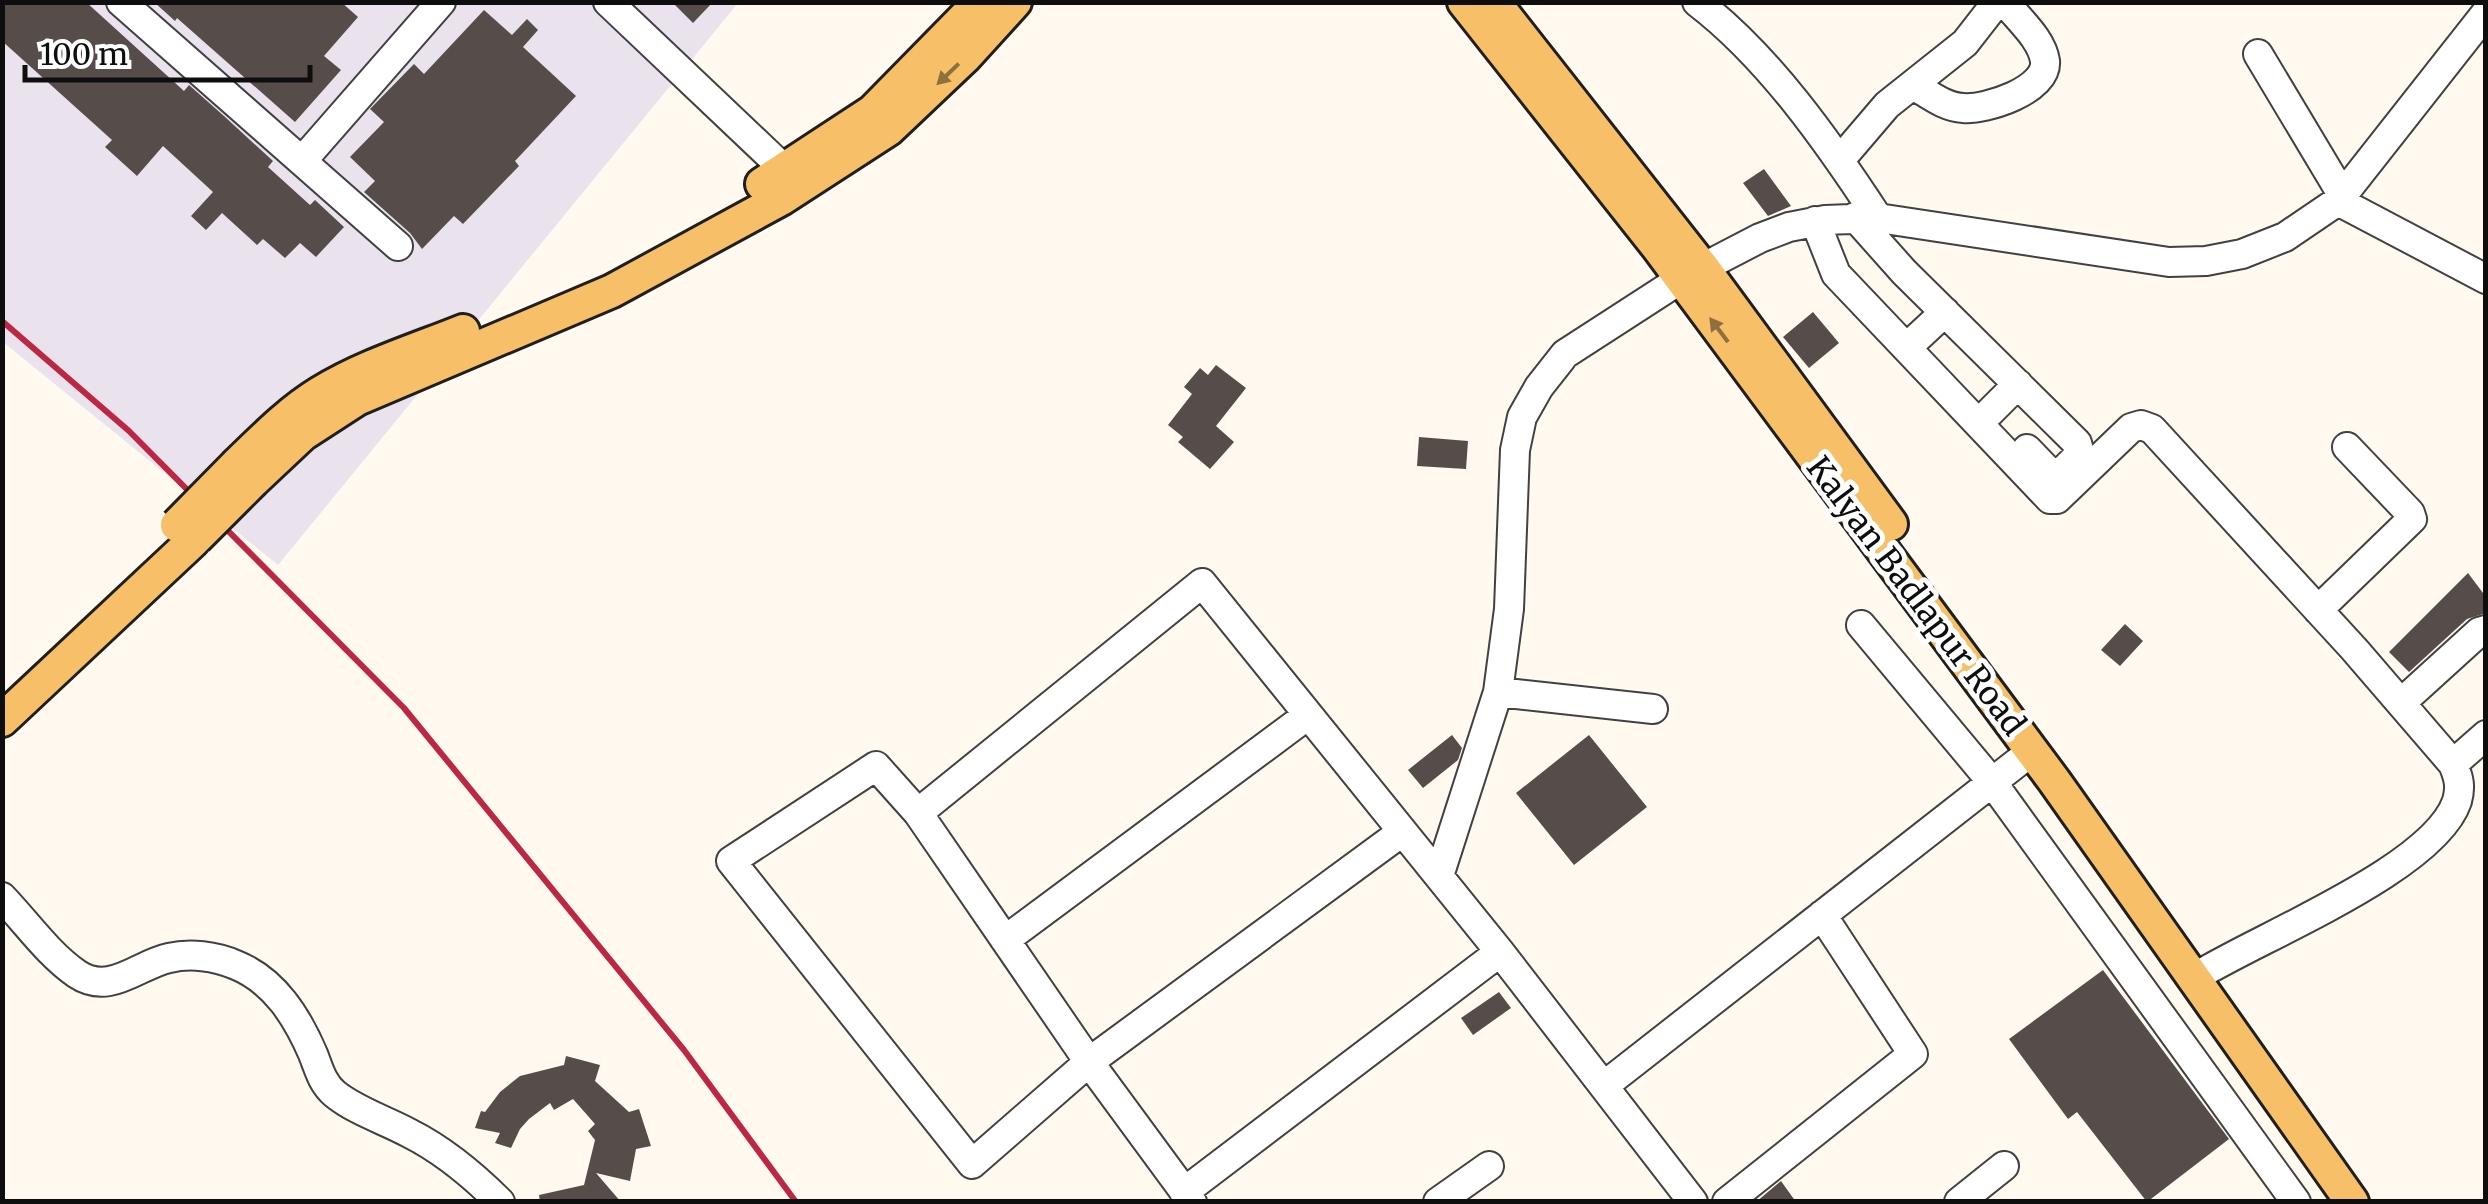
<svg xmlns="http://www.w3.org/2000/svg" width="2488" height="1204" font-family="Merriweather,serif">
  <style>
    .industrial { fill: #eae2ec }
    .building { fill: #564d4a }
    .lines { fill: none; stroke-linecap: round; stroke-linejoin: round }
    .minor-casing { stroke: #414141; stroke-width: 32 }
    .major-casing { stroke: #1f1f1f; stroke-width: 38 }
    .minor { stroke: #fff; stroke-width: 28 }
    .major { stroke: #f7bf67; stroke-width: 32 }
    .rail { stroke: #bc2743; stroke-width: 6 }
    .major-bridge-casing { stroke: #1f1f1f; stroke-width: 38; stroke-linecap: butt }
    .major-bridge { stroke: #f7bf67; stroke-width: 32 }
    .oneway { fill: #8e6f3f }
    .labels { text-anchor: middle; stroke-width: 10; stroke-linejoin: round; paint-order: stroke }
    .street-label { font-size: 32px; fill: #0e0e0e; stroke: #fff }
  </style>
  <rect width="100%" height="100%" fill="#fff9ef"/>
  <path class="industrial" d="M2 3H738L278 565 3 342Z"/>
  <path class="building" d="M2 2H86L184 91 189 85 224 116 273 161 268 167 310 205 315 200 344 227 316 257 300 243 285 258 263 239 257 245 222 213 206 230 191 216 213 192 163 146 137 176 105 147 112 140 2 41Z
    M154 2H341L358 17 324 56 341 70 295 122 177 18 175 21Z
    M672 2H713L693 23Z
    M484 10 512 35 527 19 538 30 523 47 576 96 515 161 519 166 463 224 454 216 422 249 410 233 364 192 375 181 350 157 384 122 370 109 414 64 424 74Z
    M1764 169 1791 206 1768 216 1743 183Z
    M1813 312 1839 343 1809 368 1783 337Z
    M1216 365 1246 388 1216 426 1234 442 1210 469 1178 442 1183 437 1168 425 1192 394 1184 387 1200 368 1208 375Z
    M1419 437 1468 441 1466 469 1417 466Z
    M2468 573 2486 597V613L2467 619 2409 672 2389 652Z
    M2125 624 2143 641 2120 666 2101 650Z
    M1452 735 1462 748 1458 760 1423 788 1408 770Z
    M1589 735 1647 807 1574 865 1516 793Z
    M2103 970 2229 1139 2147 1202 2077 1112 2068 1119 2009 1039Z
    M1499 992 1511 1008 1473 1035 1461 1018Z
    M566 1056 600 1065 595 1081 629 1112 639 1109 651 1146 636 1149 630 1181 596 1173 621 1202H540L539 1195 584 1185 595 1140 588 1131 595 1124 573 1099 554 1110 550 1103 529 1119 520 1129 511 1148 495 1143 500 1133 475 1128 481 1111 485 1112 500 1092 520 1076 564 1065Z
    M1781 1181 1796 1202H1756Z"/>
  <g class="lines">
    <defs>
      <path id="minor" d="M121 2 398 246
        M608 2 785 170 796 186
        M1697 2C1769 57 1829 143 1878 218
        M2258 54 2343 196
        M1913 85C1929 94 1944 107 1963 108 1986 110 2048 90 2045 61 2042 39 2018 19 2005 2
        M1840 160 1887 105 1965 43 1997 2
        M302 161 441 2
        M2338 201 2486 279
        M1855 217 1904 272 2077 443 2080 454 2063 471 2051 474 2027 449
        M1815 221 1836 274 2050 499H2057L2131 428 2141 425 2152 429 2354 649 2453 764C2459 778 2461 787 2457 801 2434 870 2254 939 2192 979
        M1917 338 1945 312
        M1990 412 2018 384
        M2318 610 2412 519 2410 513 2347 447
        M1861 625 1992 782 2296 1202
        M1498 692 1653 709
        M2401 703 2479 632 2486 630
        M2453 764 2486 735
        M918 813 1202 583 1500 952 1693 1202
        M1439 876 1498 692 1509 609 1515 450 1522 417 1539 387 1565 354 1681 279 1760 238 1789 227 1825 220 1878 218 2169 262 2206 261 2242 254 2285 237 2338 201 2486 13
        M2 897C26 922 48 954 77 974 110 996 137 965 169 958 190 953 215 956 236 965 275 981 297 1017 313 1054 319 1069 322 1083 335 1094 356 1111 385 1120 409 1133 443 1150 473 1175 500 1202
        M1005 940 1308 715
        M1605 1085 2032 751
        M1184 1192 1500 952
        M1192 1202 1089 1062 918 813 876 766 731 861 972 1164 1089 1062 1402 832
        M1438 1202 1489 1166
        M1727 1202 1913 1054 1822 915
        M1959 1202 2004 1166"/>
      <path id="major" d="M1464 2 1657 246 2055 782 2352 1202
        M1494 2 1703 268 1891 524
        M762 184 873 111 980 2
        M237 464C263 439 289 412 320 393 364 366 416 350 463 331
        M253 481 303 434 357 399 612 291 781 199 889 129 965 57 1015 2
        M2 720 193 541"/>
    </defs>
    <use href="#minor" class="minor-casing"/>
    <use href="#major" class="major-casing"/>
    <use href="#minor" class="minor"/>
    <use href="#major" class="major"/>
    <path class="rail" d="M2 321 129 431 404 708 684 1050 796 1202"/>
    <defs>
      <path id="major-bridge" d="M177 525 237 464
        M196 538 253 481"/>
    </defs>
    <use href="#major-bridge" class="major-bridge-casing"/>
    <use href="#major-bridge" class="major-bridge"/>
  </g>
  <defs><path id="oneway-solid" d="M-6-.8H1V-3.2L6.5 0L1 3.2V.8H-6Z" transform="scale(2.5)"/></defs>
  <g class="oneway">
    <use href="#oneway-solid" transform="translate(948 74) rotate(136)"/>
    <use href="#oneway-solid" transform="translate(1719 330) rotate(-127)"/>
  </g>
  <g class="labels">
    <g class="street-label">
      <text transform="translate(1916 596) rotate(53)" y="11">Kalyan Badlapur Road</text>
    </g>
  </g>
  <rect width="2488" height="1204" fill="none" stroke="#0e0e0e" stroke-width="10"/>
  <path d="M25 65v15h285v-15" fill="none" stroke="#0e0e0e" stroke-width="5"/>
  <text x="40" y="65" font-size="30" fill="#0e0e0e" stroke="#ffffff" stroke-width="8" paint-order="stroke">100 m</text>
</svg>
